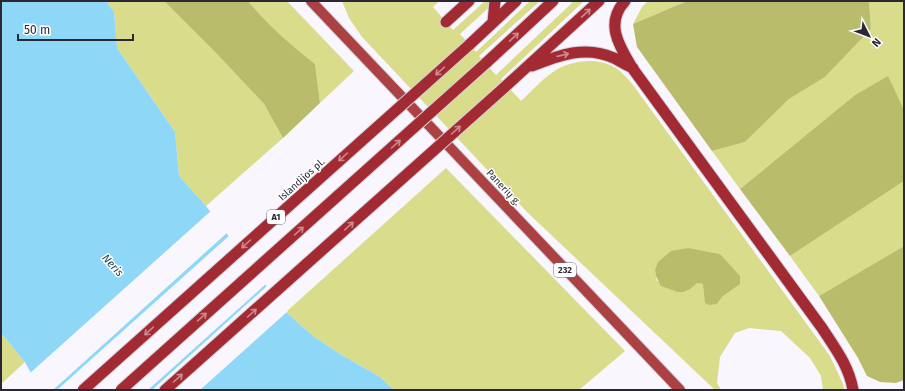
<svg xmlns="http://www.w3.org/2000/svg" width="905" height="391" font-family="'Fira Sans',sans-serif">
  <style>
    .green { fill: #d9dc8b; fill-rule: evenodd }
    .forest { fill: #b9bc6a }
    .water { fill: #8ed7f6 }
    .pier { fill: #f9f6fd }
    .lines { fill: none; stroke-linecap: round; stroke-linejoin: round }
    .primary-casing { stroke: #d4d1d9; stroke-width: 12 }
    .trunk-casing { stroke: #d4d1d9; stroke-width: 13 }
    .primary { stroke: #ab4142; stroke-width: 10 }
    .trunk { stroke: #a22a33; stroke-width: 11 }
    .trunk-bridge-casing { stroke: #d4d1d9; stroke-width: 13; stroke-linecap: butt }
    .trunk-bridge { stroke: #a22a33; stroke-width: 11 }
    .oneway { stroke: #cc8a8f }
    .labels { text-anchor: middle; stroke-width: 3; stroke-linejoin: round; paint-order: stroke }
    .shield { fill: #fff; stroke: #6b6871; stroke-width: 1 }
    .shield-label { font-size: 9px; font-weight: bold; fill: #2c2734 }
    .street-label { font-size: 10px; fill: #2c2734; stroke: #fff }
    .water-label { font-size: 11px; font-style: italic; fill: #174252; stroke: #fff }
  </style>
  <rect width="100%" height="100%" fill="#f9f6fd"/>
  <path class="green" d="M106 1H164L217 54 264 104 283 138 206 206 179 176 175 132 117 48 114 12Z
    M248 1H287L354 71 320 103 315 64C291 45 268 25 248 1Z
    M342 1H439L433 7 453 30 485 1H496L460 34 476 52 530 1H540L479 56 496 75 574 1H584L501 79 521 101C531 92 541 80 553 72 569 61 594 57 612 66 621 70 627 78 633 85L830 356 843 384 844 390H823L821 376 810 358 781 331 749 328 735 333 720 357 717 383 721 390H715L527 212 362 37 349 18ZM689 248 720 254 739 284 723 296 717 304 703 284 697 283 657 281 655 270Z
    M648 1H687L633 24 642 7Z
    M869 1H904V110L887 77 855 95 740 189 712 151 745 142 789 99 825 77 871 29Z
    M446 168 625 351 579 390H394L380 377 340 354 313 336 286 312Z
    M904 181V246L819 296 790 256Z
    M1 333 25 362 1 384Z"/>
  <path class="forest" d="M164 1H248C268 25 291 45 315 64L320 103 283 138 264 104 217 54Z
    M687 1H869L871 29 825 77 789 99 745 142 712 151 637 47 633 24Z
    M888 76 904 110V181L790 256 740 189 855 95Z
    M904 246V380L896 383 880 382 867 376 858 358 819 296Z
    M689 248 720 254 740 276V284L723 296 717 304 709 305 705 303 703 284 697 283 690 289 683 292H678L661 286 656 276 655 270 658 262 671 251Z"/>
  <path class="water" d="M1 1H106L114 12 117 48 175 132 179 176 206 206 286 312 313 336 340 354 380 377 394 390H40L25 362 1 333Z"/>
  <path class="pier" d="M212 210 228 232 53 390H37L29 374Z
    M230 235 267 283 148 390H57Z
    M268 285 288 311 200 390H152Z"/>
  <g class="lines">
    <defs>
      <path id="primary" d="M311 1 680 390"/>
      <path id="trunk" d="M625 1C604 24 620 47 633 69L822 328C835 348 849 366 853 390
        M446 22 469 1
        M493 22 495 1
        M469 45 516 1
        M486 63 553 1
        M532 66C559 55 586 45 614 58 620 61 626 65 633 68
        M507 85 599 1
        M165 390 191 367"/>
    </defs>
    <use href="#primary" class="primary-casing"/>
    <use href="#trunk" class="trunk-casing"/>
    <use href="#primary" class="primary"/>
    <use href="#trunk" class="trunk"/>
    <defs>
      <path id="trunk-bridge" d="M191 367 507 85
        M83 390 469 45
        M121 390 486 63"/>
    </defs>
    <use href="#trunk-bridge" class="trunk-bridge-casing"/>
    <use href="#trunk-bridge" class="trunk-bridge"/>
  </g>
  <defs><path id="oneway-shaft" d="M-6 0H5M1.5-3L5.5 0L1.5 3" fill="none" stroke-width="1.6" stroke-linecap="round" stroke-linejoin="round"/></defs>
  <g class="oneway">
    <use href="#oneway-shaft" transform="translate(586 13) rotate(-43)"/>
    <use href="#oneway-shaft" transform="translate(514 37) rotate(-43)"/>
    <use href="#oneway-shaft" transform="translate(563 55) rotate(-13)"/>
    <use href="#oneway-shaft" transform="translate(440 71) rotate(138)"/>
    <use href="#oneway-shaft" transform="translate(456 130) rotate(-42)"/>
    <use href="#oneway-shaft" transform="translate(396 144) rotate(-42)"/>
    <use href="#oneway-shaft" transform="translate(343 157) rotate(138)"/>
    <use href="#oneway-shaft" transform="translate(349 226) rotate(-42)"/>
    <use href="#oneway-shaft" transform="translate(299 231) rotate(-42)"/>
    <use href="#oneway-shaft" transform="translate(246 244) rotate(138)"/>
    <use href="#oneway-shaft" transform="translate(252 313) rotate(-42)"/>
    <use href="#oneway-shaft" transform="translate(202 317) rotate(-42)"/>
    <use href="#oneway-shaft" transform="translate(149 331) rotate(138)"/>
    <use href="#oneway-shaft" transform="translate(178 378) rotate(-42)"/>
  </g>
  <g class="labels">
    <g class="shield">
      <rect x="267" y="210" width="18" height="14" rx="3"/>
      <rect x="554" y="263" width="22" height="14" rx="3"/>
    </g>
    <g class="shield-label">
      <text x="276" y="220">A1</text>
      <text x="565" y="273">232</text>
    </g>
    <g class="street-label">
      <text transform="translate(301 179) rotate(-42)" y="4">Islandijos pl.</text>
      <text transform="translate(504 187) rotate(47)" y="4">Panerių g.</text>
    </g>
    <g class="water-label">
      <text transform="translate(113 265) rotate(48)" y="4">Neris</text>
    </g>
  </g>
  <rect width="905" height="391" fill="none" stroke="#2c2734" stroke-width="4"/>
  <g transform="translate(869 36) rotate(132)" stroke="#ffffff" stroke-width="3" paint-order="stroke">
  <path d="M0-3L7 15L0 10L-7 15Z" fill="#2c2734"/>
  <text y="-6" font-size="11" font-weight="bold" text-anchor="middle" fill="#2c2734">N</text>
  </g>
  <path d="M18 34v6h115v-6" fill="none" stroke="#2c2734" stroke-width="2"/>
  <text x="24" y="34" font-size="12" fill="#2c2734" stroke="#ffffff" stroke-width="3" paint-order="stroke">50 m</text>
</svg>
